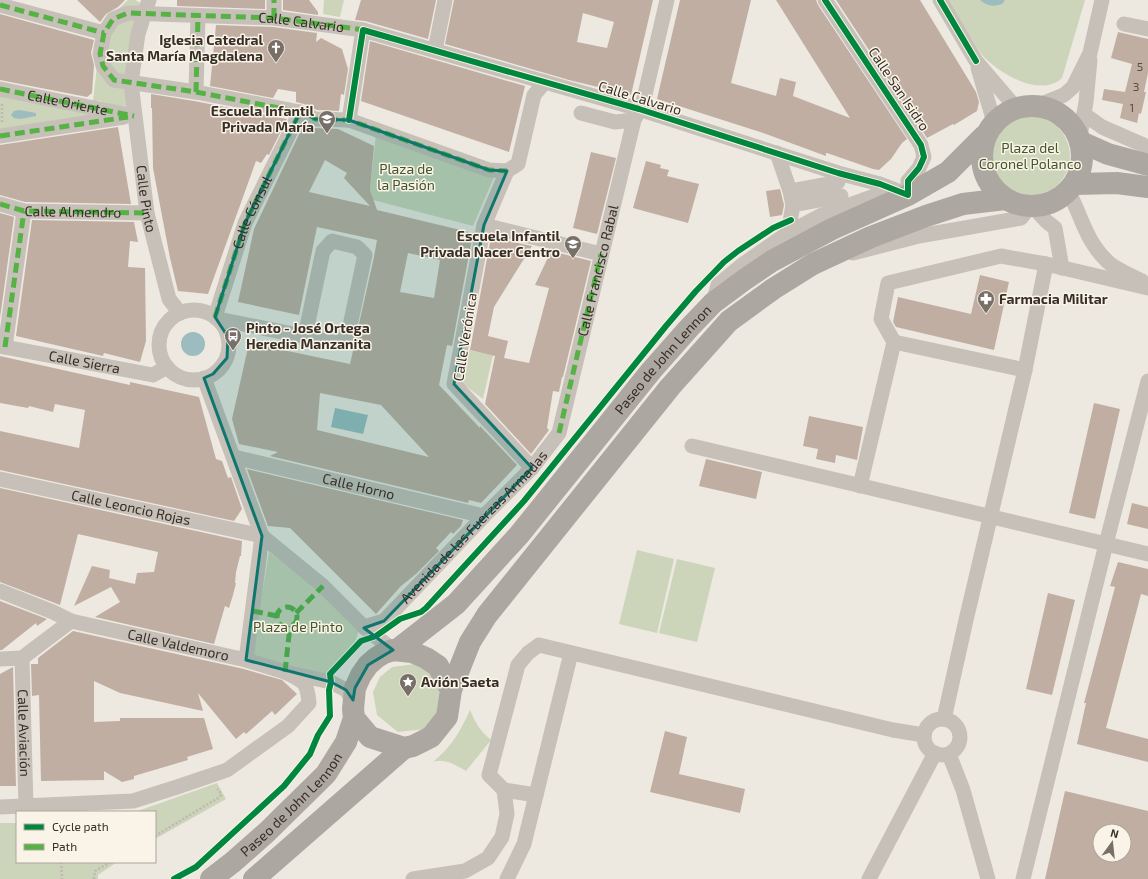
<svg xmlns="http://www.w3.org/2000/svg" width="1148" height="879" font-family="'Exo 2',sans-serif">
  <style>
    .green { fill: #ccd4ba }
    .water { fill: #9cbcbf }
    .building { fill: #c1aea2; fill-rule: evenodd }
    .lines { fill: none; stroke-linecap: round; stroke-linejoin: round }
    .path { stroke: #bfb9b1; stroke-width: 2.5; stroke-dasharray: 2 2; stroke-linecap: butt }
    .minor { stroke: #c6c0b9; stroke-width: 15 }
    .highway { stroke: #aca7a0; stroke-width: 22 }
    .quiet { stroke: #56b245; stroke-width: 5; stroke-dasharray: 10 5; stroke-linecap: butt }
    .cycleway-casing { stroke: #faf4e8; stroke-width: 8 }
    .cycleway { stroke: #00873e; stroke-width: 6 }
    .marked { fill: #0f766e; fill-opacity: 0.2; stroke: #0f766e; stroke-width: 3; stroke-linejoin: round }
    .labels { text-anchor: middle; stroke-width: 3; stroke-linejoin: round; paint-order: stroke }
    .number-label { font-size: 12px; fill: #5a4e46 }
    .street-label { font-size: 14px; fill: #372e27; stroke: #faf4e8 }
    .poi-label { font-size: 14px; font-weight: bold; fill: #372e27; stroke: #faf4e8; text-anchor: end }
    .park-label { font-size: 14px; fill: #42562a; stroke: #faf4e8 }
  </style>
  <rect width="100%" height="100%" fill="#ede9e1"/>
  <path class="green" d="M128 0H135L142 4 129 106 122 108 99 101H93L99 49 111 16Z
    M324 0H344L340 17 323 14Z
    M945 0H1085L1062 78C1041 98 1000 74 983 56 979 51 975 44 971 38 963 26 954 13 945 0Z
    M0 94 101 115 0 130Z
    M990 156a40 40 0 1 1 80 0a40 40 0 1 1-80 0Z
    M376 134 495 175 473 226 373 200 370 190Z
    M468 350 493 355 483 399 462 383Z
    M637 550 674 559 657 633 619 624Z
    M269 552 319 591 359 629 356 640 325 675 253 657 259 612Z
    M677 559 715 568 697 642 659 633Z
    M415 664C441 676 439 682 441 708L425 729 398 732 377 715 373 692 380 677 392 667Z
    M470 710C475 722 480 731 491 740L466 771C456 765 445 758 433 762 452 746 460 732 470 710Z
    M217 783 226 799 155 839V812H135Z
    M0 823H17V862H117L98 875V879H0Z"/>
  <path class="water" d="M980 0H1005L1002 4C993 7 987 6 980 0Z
    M19 110 36 113V116L20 119 14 118 11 115 14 111Z
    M181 344a12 12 0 1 1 24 0a12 12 0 1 1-24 0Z
    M335 408 368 415 363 434 331 427Z"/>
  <path class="building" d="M77 0H125L118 7 106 14 100 22Z
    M177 0H265V9L177 6Z
    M283 0H309L318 12V15L283 10Z
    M361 0H436L428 39 365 21 355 20Z
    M454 0H653L631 95 569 80 445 44ZM583 13 614 22 607 48 577 42Z
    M680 0H751L731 83 776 96 780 78 796 82 793 96 850 118 776 0H816L818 5 907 139 902 143 891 159 879 170 873 169 827 153H826V156L766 134 657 99Z
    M836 0H920L976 92 979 102 977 111 954 125 953 124 927 138Z
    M0 14 94 40 91 53 94 65 92 93 87 97 0 80Z
    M216 25 273 27 317 33 316 42 321 38 342 49 348 69 344 95 341 94 339 111 317 110 304 104 296 102V92L278 89 273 98 210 86Z
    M1118 32 1148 39V73L1144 92H1146L1141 114 1139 113 1137 123 1120 118 1123 104 1102 100 1104 89 1125 92 1132 64 1111 58Z
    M370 41 525 86 509 152 361 101Z
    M151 94 194 101 287 119 269 155 267 154 261 163 256 161 208 294 178 291 170 258 153 168 152 108H151Z
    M304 124 314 128 338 129 374 146 370 190 377 210 473 233 452 346 447 345 439 385 480 428V426L517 465 481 503 469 500 468 503 270 456 278 452 239 444 232 419 249 343 350 364 374 257 377 240 317 227 299 315 238 302 254 229ZM325 160 347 173 344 178 370 206 309 192ZM408 253 440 260 434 298 400 292ZM320 393 381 405 429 457 317 430Z
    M118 127 131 204 25 202 0 195V145Z
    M591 152 616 158 597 234 573 228Z
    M646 161 661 165 660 168 669 170 667 176 699 184 688 223 633 208Z
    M780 189 784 205 782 215 770 217 766 191Z
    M0 213 14 217 0 318Z
    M32 220 134 222 138 242 130 241 128 267 145 268 146 341 140 362 104 353 103 356 16 336Z
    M491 237 532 246 494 307 488 336 508 341 504 358 529 363 549 288 535 285 551 251 591 261 563 377H562L559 392 553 391 547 428 549 430 531 454 485 404 495 356 470 350Z
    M980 275 1009 282 994 350 896 327 893 322 898 297 971 314Z
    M0 356 130 385V382L199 397 216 459 222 461 228 478 231 477 242 509 234 521 0 470V431L79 448 85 410 55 404 53 412 29 406 28 408 0 403Z
    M1094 403 1120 409 1095 519 1069 513Z
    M809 416 863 427 857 460 836 455 835 463 816 459 818 449 803 446Z
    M706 459 762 472 756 499 699 486Z
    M247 469 463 520 461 526 453 534 451 532 436 548 439 551 416 574 401 586 376 614 290 528 268 526Z
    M0 488 242 541 241 556H240L236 572 235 583H236L233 595 229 608 225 606 214 644 95 617 120 602 111 587 74 606 92 566 110 570 109 578 135 584 137 573 154 572 158 552 78 534 60 605 0 582Z
    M1132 503 1148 507V529L1127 524Z
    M1118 562 1148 569V596L1141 594 1106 728 1148 739V762L1077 744 1086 703H1084L1115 587 1110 586Z
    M1048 593 1075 600 1052 695 1026 689Z
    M0 601 47 619 37 626 36 623 2 650H0Z
    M73 631 244 669 282 680 297 694 275 715 272 711 246 734 244 732 236 739 198 693 203 711 120 693 94 681V722L120 721V718H204L213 749 187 757 188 760 134 776V779L122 782 104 771V780L41 781 39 695 32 696 31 664H38V658Z
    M13 667 16 786H0V674L11 668Z
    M665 731 687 737 679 774 745 789 740 813 650 792Z
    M1065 791 1148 811V879H1045ZM1100 831H1124V855H1100Z"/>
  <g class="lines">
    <path class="path" d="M2 122V103
      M155 836 218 798 221 795 219 790 217 789
      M61 862 62 879
      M94 879 95 871 111 862"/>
    <g class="minor">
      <path id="s1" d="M149 0 138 34 131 83 147 213 169 299 180 313"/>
      <path d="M940 0 976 61 1016 108"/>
      <path d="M0 5 104 33"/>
      <path d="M274 18V0"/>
      <path d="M1124 24 1148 29"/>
      <path d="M435 50 445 0"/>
      <path d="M978 68 994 122"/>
      <path d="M0 89 134 116"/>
      <path d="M196 92 198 16"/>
      <path d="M1039 105 1064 95 1073 87 1090 53 1102 0"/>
      <path d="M581 113 615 122 634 120"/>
      <path d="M1084 114 1102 127 1148 147"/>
      <path d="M349 120 363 30"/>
      <path d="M0 136 124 117"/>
      <path d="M1080 136 1086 102 1090 60"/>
      <path d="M777 153 790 191 793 205 788 233"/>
      <path id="s2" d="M507 171 489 170 349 120 315 119 300 112 196 92 114 80 103 66 100 54 104 33 113 19 128 13 274 18 363 30 639 109 838 173 880 184 908 195V181L919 168 924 157 921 145 825 0"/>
      <path d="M507 171 484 225 454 384 532 468"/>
      <path d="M507 171 518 164 534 95 545 82"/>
      <path d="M790 191 838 182"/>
      <path d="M1068 191C1082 216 1085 240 1107 261 1115 269 1132 276 1142 281"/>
      <path d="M0 204 24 211 147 213"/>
      <path d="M793 205 841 196"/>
      <path d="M1033 207 1046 221 1055 228 1062 268"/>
      <path d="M484 225 601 254"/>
      <path d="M853 253 919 236 1021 218 1030 207"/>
      <path d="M713 303 718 285 742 265 788 233 822 215 877 195 893 202"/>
      <circle cx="194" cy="345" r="35"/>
      <path id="s3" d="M215 317 245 223 300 112"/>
      <path d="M218 319 337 343 348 335 365 255 357 247 332 241 323 251 305 336"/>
      <path d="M894 342 881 319 888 283 1001 256 1046 264"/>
      <path id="s4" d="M0 346 153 375 167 367"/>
      <path d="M5 347 24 211"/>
      <path d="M204 378 262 536 246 660"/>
      <path d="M692 446C844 482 996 517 1148 554"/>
      <path id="s5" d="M234 457 484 516"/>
      <path id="s6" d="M0 479 262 536 323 586 364 627 393 650"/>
      <path d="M860 486 894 342 1025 370"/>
      <path id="s7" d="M0 591 53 612 71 621 246 660 285 672 331 682 346 690 353 700"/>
      <path id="s8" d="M364 627 384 621 484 516 532 468 559 433 634 120 643 103 667 0"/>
      <path id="s9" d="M22 658 26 807"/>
      <path d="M0 659 22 658 71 621"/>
      <path d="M944 719 966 620 1025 370 1046 264 1148 288"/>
      <circle cx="942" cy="737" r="18"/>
      <path d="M949 754 963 790 988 879"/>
      <path d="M536 795 504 790 489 775 518 665 528 653 539 645 893 730 924 735"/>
      <path d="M0 807 133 801 177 787 227 770 288 726 309 703C307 681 304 682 285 672"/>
      <path d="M413 879 465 871 488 858 502 837 507 814 504 790"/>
      <path d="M507 879 524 844 571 653"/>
      <path d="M869 879 935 753"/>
      <path d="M1023 879 1106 544 1148 381"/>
    </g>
    <g class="highway">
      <circle cx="1032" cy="156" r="50"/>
      <path d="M1081 142 1108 154 1148 165"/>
      <path d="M1075 184 1117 183 1148 187"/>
      <path d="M393 650 412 652 426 658 438 666 451 690 447 717 431 737 413 746 404 748 370 737 354 718 353 709 355 688 361 675 368 665 376 658 384 653Z"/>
      <path id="s10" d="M397 650 456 604 519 535 651 371 689 328 713 303 744 280 772 261 832 229 908 195 948 172 983 137"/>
      <path d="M451 690 470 642 487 615 670 387 729 321 773 289 813 264 871 237 926 216 963 204 1005 199"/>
      <path id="s11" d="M211 879 233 862 267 832 326 774 346 742 354 718"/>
      <path d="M254 879 404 748"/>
    </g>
    <g class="quiet">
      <path d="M0 5 104 33"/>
      <path d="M274 18V0"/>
      <path d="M365 30 274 18 128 13 113 19 104 33 100 54 103 66 114 80 196 92 300 112 315 119 349 120 489 170 507 171"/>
      <path id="s12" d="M0 89 134 116"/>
      <path d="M196 92 198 16"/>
      <path d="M0 136 128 117"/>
      <path id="s13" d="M0 204 24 211 147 213"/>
      <path d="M215 317 245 223 300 112"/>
      <path d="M5 347 24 211"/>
      <path d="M559 433 601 254"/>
      <circle cx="287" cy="617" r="10"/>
      <path d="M253 611 277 616"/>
      <path d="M296 613 323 586"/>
      <path d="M285 672 290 626"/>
    </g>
    <defs>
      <path id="cycleway" d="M940 0 976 61
        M349 120 363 30 639 109 838 173 880 184 908 195V181L919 168 924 157 921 145 825 0
        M174 879 196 867 284 786 310 754 318 735 330 716 329 690 331 682 330 674 361 641 376 636 400 619 421 612 426 608 524 501 666 326 696 291 724 262 738 251 773 228 791 220"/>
    </defs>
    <use href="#cycleway" class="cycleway-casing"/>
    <use href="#cycleway" class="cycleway"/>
  </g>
  <path class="marked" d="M300 112 315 119 349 120 489 170 507 171 484 225 454 384 532 468 384 621 364 628 393 650 368 665 355 688 353 700 346 690 331 682 246 660 262 536 204 378 213 374 227 358 228 337 215 317 245 223Z"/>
  <defs>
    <symbol id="church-pin" viewBox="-11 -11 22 30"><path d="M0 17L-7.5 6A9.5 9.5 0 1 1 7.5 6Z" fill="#776f68" stroke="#faf4e8"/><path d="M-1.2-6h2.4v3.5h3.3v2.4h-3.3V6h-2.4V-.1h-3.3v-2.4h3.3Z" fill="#fff"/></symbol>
    <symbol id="school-pin" viewBox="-11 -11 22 30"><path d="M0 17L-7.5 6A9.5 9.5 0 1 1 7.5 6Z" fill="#776f68" stroke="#faf4e8"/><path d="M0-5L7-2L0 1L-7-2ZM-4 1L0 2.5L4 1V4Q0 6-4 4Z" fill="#fff"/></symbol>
    <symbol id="pharmacy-pin" viewBox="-11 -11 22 30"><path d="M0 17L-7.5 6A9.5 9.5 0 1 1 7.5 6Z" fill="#776f68" stroke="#faf4e8"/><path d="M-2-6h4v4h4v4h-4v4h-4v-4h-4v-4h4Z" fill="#fff"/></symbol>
    <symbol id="bus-pin" viewBox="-11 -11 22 30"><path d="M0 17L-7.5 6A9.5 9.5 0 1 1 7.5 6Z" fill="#776f68" stroke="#faf4e8"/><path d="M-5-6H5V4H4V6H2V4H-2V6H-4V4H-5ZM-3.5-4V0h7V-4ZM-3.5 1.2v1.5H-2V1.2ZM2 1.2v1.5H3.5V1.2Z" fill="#fff"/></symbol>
    <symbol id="sight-pin" viewBox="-11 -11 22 30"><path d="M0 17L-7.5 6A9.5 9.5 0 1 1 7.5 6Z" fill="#776f68" stroke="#faf4e8"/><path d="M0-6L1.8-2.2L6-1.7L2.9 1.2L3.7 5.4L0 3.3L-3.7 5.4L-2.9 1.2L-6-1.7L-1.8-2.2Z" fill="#fff"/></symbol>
  </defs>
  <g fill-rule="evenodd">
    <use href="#church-pin" x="266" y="38" width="20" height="27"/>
    <use href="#school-pin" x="317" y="109" width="20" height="27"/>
    <use href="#school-pin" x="563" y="234" width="20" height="27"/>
    <use href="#pharmacy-pin" x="976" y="289" width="20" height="27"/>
    <use href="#bus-pin" x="223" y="326" width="20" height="27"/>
    <use href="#sight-pin" x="398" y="672" width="20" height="27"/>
  </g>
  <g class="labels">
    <g class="number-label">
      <text x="1140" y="71">5</text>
      <text x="1136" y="91">3</text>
      <text x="1132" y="112">1</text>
    </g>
    <g class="street-label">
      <text dy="5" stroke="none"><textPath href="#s2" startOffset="664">Calle Calvario</textPath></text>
      <text transform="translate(899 89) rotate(56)" y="5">Calle San Isidro</text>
      <text transform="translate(640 98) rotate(17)" y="5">Calle Calvario</text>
      <text dy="5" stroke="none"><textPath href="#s12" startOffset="69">Calle Oriente</textPath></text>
      <text dy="5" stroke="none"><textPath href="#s1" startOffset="202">Calle Pinto</textPath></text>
      <text dy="5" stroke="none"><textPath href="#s13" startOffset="74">Calle Almendro</textPath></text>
      <text dy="5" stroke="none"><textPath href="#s3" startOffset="111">Calle Cónsul</textPath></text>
      <text dy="5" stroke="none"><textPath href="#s8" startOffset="445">Calle Francisco Rabal</textPath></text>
      <text transform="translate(465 337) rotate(-81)" y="5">Calle Verónica</text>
      <text dy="5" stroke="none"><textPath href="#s10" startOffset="395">Paseo de John Lennon</textPath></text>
      <text dy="5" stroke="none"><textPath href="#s4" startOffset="86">Calle Sierra</textPath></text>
      <text dy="5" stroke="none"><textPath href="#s5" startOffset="128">Calle Horno</textPath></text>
      <text dy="5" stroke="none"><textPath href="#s6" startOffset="134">Calle Leoncio Rojas</textPath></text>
      <text dy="5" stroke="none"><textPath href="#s8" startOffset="151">Avenida de las Fuerzas Armadas</textPath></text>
      <text dy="5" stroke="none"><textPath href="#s7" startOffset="187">Calle Valdemoro</textPath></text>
      <text dy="5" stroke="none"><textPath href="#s9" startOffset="75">Calle Aviación</textPath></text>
      <text dy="5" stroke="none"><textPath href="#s11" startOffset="110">Paseo de John Lennon</textPath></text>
    </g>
    <g class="poi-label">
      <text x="263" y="45">Iglesia Catedral<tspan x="263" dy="16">Santa María Magdalena</tspan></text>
      <text x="314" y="116">Escuela Infantil<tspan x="314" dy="16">Privada María</tspan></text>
      <text x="560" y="241">Escuela Infantil<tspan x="560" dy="16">Privada Nacer Centro</tspan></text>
      <text x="999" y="304" text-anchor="start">Farmacia Militar</text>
      <text x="246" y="333" text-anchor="start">Pinto - José Ortega<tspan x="246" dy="16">Heredia Manzanita</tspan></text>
      <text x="421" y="687" text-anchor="start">Avión Saeta</text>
    </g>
    <g class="park-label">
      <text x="1030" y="153">Plaza del<tspan x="1030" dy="16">Coronel Polanco</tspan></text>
      <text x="406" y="174">Plaza de<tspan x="406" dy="16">la Pasión</tspan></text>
      <text x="298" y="632">Plaza de Pinto</text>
    </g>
  </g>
  <rect x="16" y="811" width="140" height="52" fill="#faf4e8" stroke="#aca59b"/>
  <rect x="24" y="824" width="20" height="6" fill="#00873e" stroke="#aca59b"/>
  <text x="52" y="831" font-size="12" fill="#372e27">Cycle path</text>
  <rect x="24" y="844" width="20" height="6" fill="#56b245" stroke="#aca59b"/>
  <text x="52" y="851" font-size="12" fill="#372e27">Path</text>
  <g transform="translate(1112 843) rotate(15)"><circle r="19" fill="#faf4e8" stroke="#aca59b"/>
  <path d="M0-3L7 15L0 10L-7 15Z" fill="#776f68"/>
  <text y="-6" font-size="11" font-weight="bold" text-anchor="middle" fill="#372e27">N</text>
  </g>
</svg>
